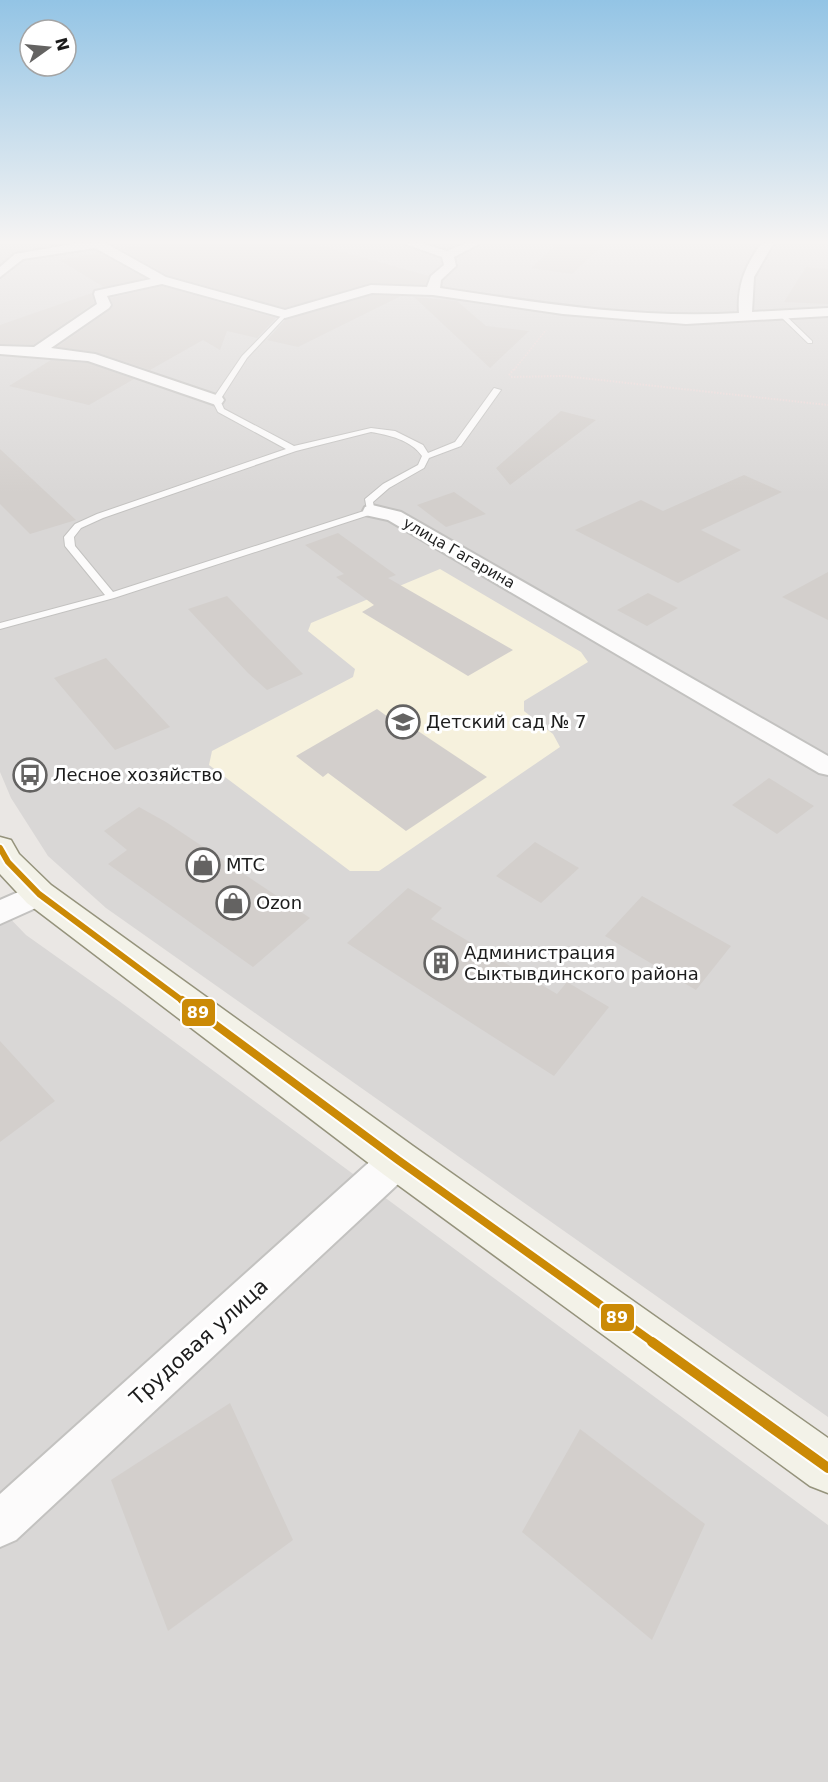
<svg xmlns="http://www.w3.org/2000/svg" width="828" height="1782" font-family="'DejaVu Sans',sans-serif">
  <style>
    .residential { fill: #d9d7d6 }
    .education { fill: #f6f1dd }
    .building { fill: #d3cfcc }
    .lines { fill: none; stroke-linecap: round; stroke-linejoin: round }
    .lane-casing { stroke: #c3c2c0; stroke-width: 2 }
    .street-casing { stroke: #c3c2c0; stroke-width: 4 }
    .secondary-casing { stroke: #95937c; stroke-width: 3 }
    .path-far1 { stroke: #ead7d6; stroke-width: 1.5; stroke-dasharray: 1.5 1.5; stroke-linecap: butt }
    .path { stroke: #ead7d6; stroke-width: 2; stroke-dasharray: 1.5 1.5; stroke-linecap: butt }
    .lane { fill: #fcfbfb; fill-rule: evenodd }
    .street { fill: #fcfbfb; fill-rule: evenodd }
    .secondary { fill: #f3f2e8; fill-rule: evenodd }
    .bus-1-far2-casing { stroke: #fff; stroke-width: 10 }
    .bus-1-far1-casing { stroke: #fff; stroke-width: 12 }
    .bus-1-casing { stroke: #fff; stroke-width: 14 }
    .bus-1-far2 { stroke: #cb8a06; stroke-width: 6 }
    .bus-1-far1 { stroke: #cb8a06; stroke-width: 8 }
    .bus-1 { stroke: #cb8a06; stroke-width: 10 }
    .labels { text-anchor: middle; stroke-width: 6; stroke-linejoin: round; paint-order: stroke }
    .far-street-label { font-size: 15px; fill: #1c1c1c; stroke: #fff }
    .poi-label { font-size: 18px; fill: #1c1c1c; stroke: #fff; text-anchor: start }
    .near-street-label { font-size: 21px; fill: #1c1c1c; stroke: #fff }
    .line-badge { stroke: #fff; stroke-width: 2 }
    .badge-label { font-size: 16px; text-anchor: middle; font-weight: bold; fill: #fff }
  </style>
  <rect width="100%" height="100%" fill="#eae7e4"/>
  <path class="residential" d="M0 244H828V1417L106 908 48 856 11 798 0 772Z
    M0 908 26 935 119 1001 828 1525V1782H0Z"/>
  <path class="education" d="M440 569 581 652 588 662 524 701V711L553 734 560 747 379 871H350L209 765 212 751 353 677 355 669 308 631 311 623Z"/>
  <path class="building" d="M149 244H315L429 276 425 285 370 283 285 308 167 275 121 249Z
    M557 244H604L572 274 531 268Z
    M99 253 145 278 104 287 59 260Z
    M806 267 828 269V304L784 302Z
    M162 286 276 318 257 338 227 331 220 350 203 340 150 370 95 352 57 347 110 310 113 304 110 298Z
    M92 293 94 303 33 345 0 344V325Z
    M372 295 401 296 298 347 267 340 285 320Z
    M414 297 457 301 486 326 529 331 490 368Z
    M51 360 88 363 134 379 89 405 9 386Z
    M561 411 596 420 510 485 496 468Z
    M0 449 76 520 30 534 0 504Z
    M744 475 782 492 701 530 741 550 678 583 575 530 641 500 663 511Z
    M454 492 486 514 446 527 417 505Z
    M338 533 396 575 388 578 513 650 468 676 362 612 374 605 336 577 344 574 305 545Z
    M828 572V620L782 597Z
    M648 593 678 608 647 626 617 610Z
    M227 596 303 674 267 690 248 673 188 609Z
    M106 658 170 727 115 750 54 678Z
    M377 709 395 722 400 719 487 777 406 831 328 773 323 777 296 756Z
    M769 778 814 806 777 834 732 805Z
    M139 807 166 822 310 918 253 967 108 864 127 850 104 831Z
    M535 842 579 868 541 903 496 876Z
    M408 888 442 908 431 919 557 994 567 982 609 1007 554 1076 347 943Z
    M642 896 731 946 696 990 605 936Z
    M0 1041 55 1101 0 1142Z
    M230 1403 293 1540 168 1631 111 1480Z
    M580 1429 705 1524 652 1640 522 1532Z"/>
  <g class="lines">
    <defs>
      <path id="lane" d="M285 312 287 315 247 358 220 400 224 409 294 446 371 428 395 431 423 445 428 453 455 442 494 388 501 390 461 446 429 458 424 468 389 488 373 502 375 513 114 598 0 629V623L105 595 65 546 64 537 75 524 97 514 286 449 218 412 212 400 242 356ZM371 432C389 435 411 440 422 456L418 465 383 484 365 499 367 510 113 592 75 546 74 537 81 528 103 518 296 451Z
        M778 312H782L812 341V343H808L778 314Z"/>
      <path id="street" d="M73 244H107L166 277 285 310 371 285 427 287 431 276 444 265 442 257 405 244H424L447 251 463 244H479L454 257 456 266 441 280 440 288C539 303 639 319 739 313 737 286 745 266 761 244H773L754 277 752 312 828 308V316L686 324 563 314 433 295 372 293 285 318 162 284 107 296 111 305 109 308 51 348 95 354 222 397 224 400 222 403 216 405 88 361 0 354V346L34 347 97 304 94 294 95 291 151 279 95 248 23 259 0 277V267L15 254Z
        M372 505 401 512 828 756V775L819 773 388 520 365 515 363 511 365 507Z
        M39 883 49 886 53 894 49 902 0 924V900Z
        M398 1143 411 1148 416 1160 411 1172 16 1540 0 1547V1494L385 1148Z"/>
      <path id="secondary" d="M0 837 11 840 19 854 51 885 413 1146 828 1438V1493L810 1486 383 1174 27 903 0 874Z"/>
    </defs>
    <use href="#lane" class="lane-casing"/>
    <use href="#street" class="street-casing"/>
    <use href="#secondary" class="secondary-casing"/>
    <path class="path-far1" d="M514 370 546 330"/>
    <path class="path" d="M509 375 515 368
      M511 377 564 376 828 405"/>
    <use href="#lane" class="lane"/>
    <use href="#street" class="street"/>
    <use href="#secondary" class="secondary"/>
    <defs>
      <path id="bus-1-far2" d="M0 848 8 862 39 894 184 1002"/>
      <path id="bus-1-far1" d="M182 1000 398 1160 654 1343"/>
      <path id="bus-1" d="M652 1342 828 1468"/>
    </defs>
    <use href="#bus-1-far2" class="bus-1-far2-casing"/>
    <use href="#bus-1-far1" class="bus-1-far1-casing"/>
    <use href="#bus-1" class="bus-1-casing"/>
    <use href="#bus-1-far2" class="bus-1-far2"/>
    <use href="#bus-1-far1" class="bus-1-far1"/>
    <use href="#bus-1" class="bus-1"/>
  </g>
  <linearGradient id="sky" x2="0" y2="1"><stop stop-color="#93c4e5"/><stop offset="0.49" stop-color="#f6f4f3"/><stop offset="1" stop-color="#f6f4f3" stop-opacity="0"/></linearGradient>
  <rect width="828" height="494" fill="url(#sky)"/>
  <defs>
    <symbol id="school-ring" viewBox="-11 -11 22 22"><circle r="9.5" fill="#fff" stroke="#646362" stroke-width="1.5"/><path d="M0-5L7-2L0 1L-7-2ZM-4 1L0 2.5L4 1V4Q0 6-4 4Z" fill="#646362"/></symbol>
    <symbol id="bus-ring" viewBox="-11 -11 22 22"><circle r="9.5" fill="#fff" stroke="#646362" stroke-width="1.5"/><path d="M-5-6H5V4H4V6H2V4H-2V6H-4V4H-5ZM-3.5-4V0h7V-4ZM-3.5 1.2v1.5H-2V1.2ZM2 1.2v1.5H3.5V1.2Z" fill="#646362"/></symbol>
    <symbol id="shop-ring" viewBox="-11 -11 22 22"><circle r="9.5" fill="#fff" stroke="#646362" stroke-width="1.5"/><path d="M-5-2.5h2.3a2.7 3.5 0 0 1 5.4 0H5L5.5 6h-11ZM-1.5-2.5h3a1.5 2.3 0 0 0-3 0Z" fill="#646362"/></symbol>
    <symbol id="building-ring" viewBox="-11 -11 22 22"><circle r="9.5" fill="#fff" stroke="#646362" stroke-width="1.5"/><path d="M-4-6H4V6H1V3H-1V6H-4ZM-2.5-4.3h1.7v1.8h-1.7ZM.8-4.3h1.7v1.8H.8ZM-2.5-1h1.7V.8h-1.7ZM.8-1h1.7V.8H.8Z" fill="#646362"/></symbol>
  </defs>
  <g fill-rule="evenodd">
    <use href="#school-ring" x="384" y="703" width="38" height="38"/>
    <use href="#bus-ring" x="11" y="756" width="38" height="38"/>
    <use href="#shop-ring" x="184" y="846" width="38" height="38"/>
    <use href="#shop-ring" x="214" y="884" width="38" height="38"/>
    <use href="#building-ring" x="422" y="944" width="38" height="38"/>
  </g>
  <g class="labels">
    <g class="far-street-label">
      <text transform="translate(459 553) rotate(30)" y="5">улица Гагарина</text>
    </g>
    <g class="poi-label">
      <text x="426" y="728">Детский сад № 7</text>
      <text x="53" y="781">Лесное хозяйство</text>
      <text x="226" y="871">МТС</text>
      <text x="256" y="909">Ozon</text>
      <text x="464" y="959">Администрация<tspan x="464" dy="21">Сыктывдинского района</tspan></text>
    </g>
    <g class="near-street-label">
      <text transform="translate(199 1342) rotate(-42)" y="7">Трудовая улица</text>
    </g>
  </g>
  <g class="line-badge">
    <rect x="181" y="998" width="35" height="29" rx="6" fill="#cb8a06"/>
    <rect x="600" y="1303" width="35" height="29" rx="6" fill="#cb8a06"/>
  </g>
  <g class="badge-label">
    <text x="198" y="1018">89</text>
    <text x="617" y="1323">89</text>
  </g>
  <g transform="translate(48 48) rotate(75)"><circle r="28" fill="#ffffff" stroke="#a4a4a4" stroke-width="1.5"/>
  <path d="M0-4.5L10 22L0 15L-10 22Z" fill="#646362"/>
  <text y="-9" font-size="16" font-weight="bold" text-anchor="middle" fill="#1c1c1c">N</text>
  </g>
</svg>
